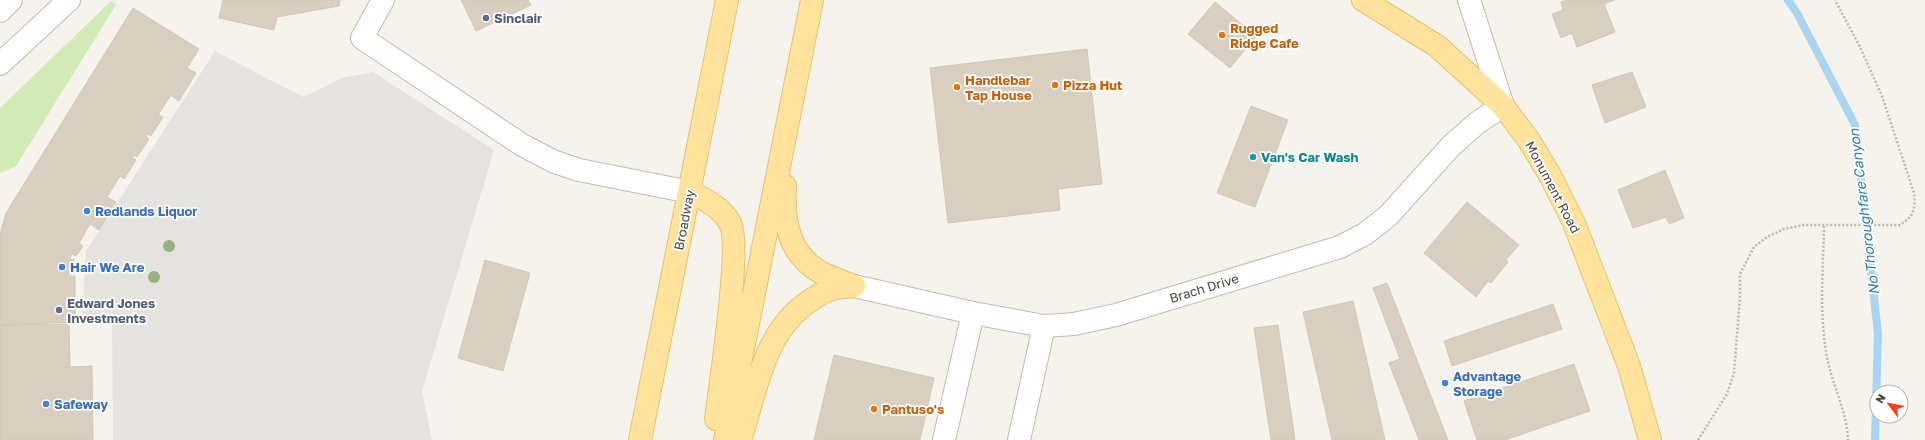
<svg xmlns="http://www.w3.org/2000/svg" width="1925" height="440" font-family="'Golos Text',sans-serif">
  <style>
    .green { fill: #d2eab5 }
    .parking { fill: #e5e3e0 }
    .lines { fill: none; stroke-linecap: round; stroke-linejoin: round }
    .stream { stroke: #a9d4f2; stroke-width: 8 }
    .building { fill: #d8cfc1; stroke: #d3c7b4 }
    .minor-casing { stroke: #c2bbae; stroke-width: 24 }
    .major-casing { stroke: #e6c16a; stroke-width: 24 }
    .path { stroke: #c4b79f; stroke-width: 2.5; stroke-dasharray: 2 2; stroke-linecap: butt }
    .minor { stroke: #fff; stroke-width: 22 }
    .major { stroke: #ffe39c; stroke-width: 22 }
    .tree { fill: #97b381 }
    .service-dot { fill: #5c6f8a; stroke: #fff; stroke-width: 1.5 }
    .food-dot { fill: #e8710a; stroke: #fff; stroke-width: 1.5 }
    .culture-dot { fill: #0f9aa8; stroke: #fff; stroke-width: 1.5 }
    .shop-dot { fill: #3f7fe0; stroke: #fff; stroke-width: 1.5 }
    .labels { text-anchor: middle; stroke-width: 3.5; stroke-linejoin: round; paint-order: stroke }
    .service-label { font-size: 13px; font-weight: bold; fill: #4e5e75; stroke: #fff; text-anchor: start }
    .food-label { font-size: 13px; font-weight: bold; fill: #c56008; stroke: #fff; text-anchor: start }
    .culture-label { font-size: 13px; font-weight: bold; fill: #0d838f; stroke: #fff; text-anchor: start }
    .street-label { font-size: 13px; fill: #4b4439; stroke: #fff }
    .shop-label { font-size: 13px; font-weight: bold; fill: #366cbe; stroke: #fff; text-anchor: start }
    .water-label { font-size: 14px; font-style: italic; fill: #2e7ab2; stroke: #fff }
  </style>
  <rect width="100%" height="100%" fill="#f6f3ec"/>
  <path class="green" d="M111 1 116 5 16 166 0 173V108Z"/>
  <path class="parking" d="M215 51 303 97 342 78 373 72 494 150 422 391 432 440H113L112 320H82L86 251Z"/>
  <g class="lines">
    <path class="stream" d="M1788 0 1797 13 1855 125 1878 334 1875 440"/>
  </g>
  <path class="building" d="M223 0H340L339 6 277 17 274 30 219 18Z
    M461 0H528L531 5 476 31Z
    M1567 0H1615L1604 4 1615 32 1577 47 1572 33 1561 38 1552 14 1563 10 1561 2Z
    M1215 2 1256 36 1230 68 1188 34Z
    M133 8 199 49 187 68 196 73 179 101 171 95 158 115 163 117 151 136 147 134 146 136 149 139 137 157 134 155 132 158 136 160 124 179 120 176 107 197 116 202 99 230 90 224 79 243 83 246 76 256 72 254 70 258V260L74 259V272H69V276H75V298H70V301H75V322L0 325V234L6 213Z
    M1087 49 1102 184 1058 189 1060 210 948 223 930 68Z
    M1632 72 1646 107 1605 123 1592 85Z
    M1251 106 1288 120 1255 207 1217 193Z
    M1665 170 1684 218 1669 224 1666 217 1633 228 1618 190Z
    M1467 202 1519 245 1506 260 1508 262 1491 283 1488 281 1476 297 1424 253Z
    M485 260 530 273 503 371 458 358Z
    M1387 283 1448 440H1419L1389 363 1400 359 1373 288Z
    M1353 301 1385 440H1332L1303 312Z
    M1553 304 1562 329 1452 366 1444 341Z
    M69 324 70 367 92 366 93 440H0V325Z
    M1278 325 1295 440H1271L1254 328Z
    M834 355 934 378 920 440H814Z
    M1574 364 1590 411 1505 440H1477L1464 401Z"/>
  <g class="lines">
    <defs>
      <path id="minor" d="M383 0 362 38 522 145 555 162 579 170 690 192
        M0 11 11 0
        M0 64 69 0
        M854 286 973 313 1044 326 1074 324 1116 315 1340 247 1365 234 1388 216 1451 146 1477 123 1503 106 1469 0
        M944 440 973 313
        M1019 440 1044 326"/>
      <path id="major" d="M1363 0 1437 46 1503 106 1528 139 1551 177 1574 223 1629 366 1650 440
        M785 186C783 220 788 255 822 273 832 278 843 282 854 286
        M690 192C705 199 722 208 730 223 742 245 720 386 716 419
        M640 440 727 0
        M725 440 812 0
        M740 440C757 390 763 331 811 300 817 296 825 291 832 289 839 287 847 287 854 286"/>
    </defs>
    <use href="#minor" class="minor-casing"/>
    <use href="#major" class="major-casing"/>
    <path class="path" d="M1824 226C1823 269 1819 315 1827 357 1832 385 1847 411 1848 440
      M1698 440 1727 394 1734 373 1740 297V274L1754 247 1767 237 1784 229 1804 225H1900C1915 215 1915 210 1914 193L1882 96 1859 45 1835 0"/>
    <use href="#minor" class="minor"/>
    <use href="#major" class="major"/>
  </g>
  <g class="tree">
    <circle cx="169" cy="246" r="6"/>
    <circle cx="154" cy="277" r="6"/>
  </g>
  <g class="service-dot">
    <circle cx="486" cy="18" r="4"/>
    <circle cx="59" cy="310" r="4"/>
  </g>
  <g class="food-dot">
    <circle cx="1222" cy="35" r="4"/>
    <circle cx="1055" cy="85" r="4"/>
    <circle cx="957" cy="87" r="4"/>
    <circle cx="874" cy="409" r="4"/>
  </g>
  <circle class="culture-dot" cx="1253" cy="157" r="4"/>
  <g class="shop-dot">
    <circle cx="87" cy="211" r="4"/>
    <circle cx="62" cy="267" r="4"/>
    <circle cx="1445" cy="383" r="4"/>
    <circle cx="46" cy="404" r="4"/>
  </g>
  <g class="labels">
    <g class="service-label">
      <text x="494" y="23">Sinclair</text>
      <text x="67" y="308">Edward Jones<tspan x="67" dy="15">Investments</tspan></text>
    </g>
    <g class="food-label">
      <text x="1230" y="33">Rugged<tspan x="1230" dy="15">Ridge Cafe</tspan></text>
      <text x="965" y="85">Handlebar<tspan x="965" dy="15">Tap House</tspan></text>
      <text x="1063" y="90">Pizza Hut</text>
      <text x="882" y="414">Pantuso's</text>
    </g>
    <g class="culture-label">
      <text x="1261" y="162">Van's Car Wash</text>
    </g>
    <g class="street-label">
      <text transform="translate(1553 187) rotate(62)" y="5">Monument Road</text>
      <text transform="translate(684 220) rotate(-79)" y="5">Broadway</text>
      <text transform="translate(1204 288) rotate(-17)" y="5">Brach Drive</text>
    </g>
    <g class="shop-label">
      <text x="95" y="216">Redlands Liquor</text>
      <text x="70" y="272">Hair We Are</text>
      <text x="1453" y="381">Advantage<tspan x="1453" dy="15">Storage</tspan></text>
      <text x="54" y="409">Safeway</text>
    </g>
    <g class="water-label">
      <text transform="translate(1864 212) rotate(-97)" y="5">No Thoroughfare Canyon</text>
    </g>
  </g>
  <g transform="translate(1889 404) rotate(302)"><circle r="19" fill="#ffffff" stroke="#b7b4b0"/>
  <path d="M0-3L7 15L0 10L-7 15Z" fill="#fc3f1d"/>
  <text y="-6" font-size="11" font-weight="bold" text-anchor="middle" fill="#4b4439">N</text>
  </g>
</svg>
